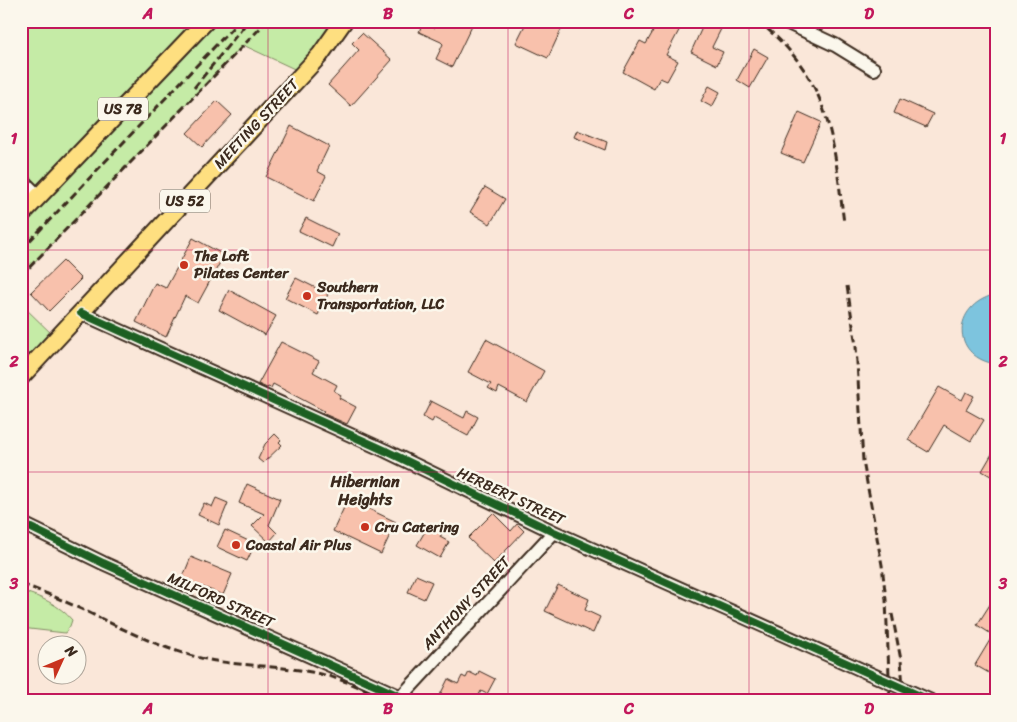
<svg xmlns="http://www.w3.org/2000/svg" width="1017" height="722" font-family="Sriracha,sans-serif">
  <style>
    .green { fill: #c5eba6; stroke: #808a62 }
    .water { fill: #7dc4de; stroke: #638691 }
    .building { fill: #f8c1ac; stroke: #3b2a1e }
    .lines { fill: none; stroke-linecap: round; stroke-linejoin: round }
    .minor-casing { stroke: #3b2a1e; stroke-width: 16 }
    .major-casing { stroke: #3b2a1e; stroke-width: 20 }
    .minor { stroke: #fbf7ec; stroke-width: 12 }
    .major { stroke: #fedf80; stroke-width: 16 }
    .rail { stroke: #3b2a1e; stroke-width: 3; stroke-dasharray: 8 4; stroke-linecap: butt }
    .cycleway-casing { stroke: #fbf7ec; stroke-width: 11 }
    .cycleway { stroke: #1b5e20; stroke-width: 8 }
    .grid { fill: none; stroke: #c2185b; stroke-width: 1; stroke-opacity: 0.55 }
    .poi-dot { fill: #c8321e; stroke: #fbf7ec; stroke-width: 2 }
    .labels { text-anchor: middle; stroke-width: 5; stroke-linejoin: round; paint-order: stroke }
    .shield { fill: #fbf7ec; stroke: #75685c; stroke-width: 1 }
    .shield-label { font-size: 14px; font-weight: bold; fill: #3b2a1e }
    .street-label { font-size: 15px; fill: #3b2a1e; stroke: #fbf7ec }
    .poi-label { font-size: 15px; font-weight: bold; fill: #3b2a1e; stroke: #fbf7ec; text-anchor: start }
    .neighbourhood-label { font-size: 16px; font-weight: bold; fill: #3b2a1e; stroke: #fbf7ec }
    .neatline { fill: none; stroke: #c2185b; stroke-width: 2 }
    .grid-label { font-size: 16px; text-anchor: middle; font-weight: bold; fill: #c2185b }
  </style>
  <rect width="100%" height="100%" fill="#fae7d9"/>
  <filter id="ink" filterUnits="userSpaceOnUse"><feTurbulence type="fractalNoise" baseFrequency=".02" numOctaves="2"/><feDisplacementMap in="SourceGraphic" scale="10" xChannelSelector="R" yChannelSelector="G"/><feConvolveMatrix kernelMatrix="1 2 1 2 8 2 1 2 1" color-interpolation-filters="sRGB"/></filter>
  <g filter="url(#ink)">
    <path class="green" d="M21 21H176L198 29 206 21H344L303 73 243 45 21 276Z
      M21 304 57 339 21 377Z
      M21 591C39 596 60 605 72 620L70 626 65 633 21 628Z"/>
    <path class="water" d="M990 296H996V364C954 358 950 310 990 296Z"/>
    <path class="building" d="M438 21H474L452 67 436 59 443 44 441 42 419 32 423 22 435 28Z
      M527 21H565L548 58 516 43Z
      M659 21H684L666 55 678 61 667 81 660 78 654 89 623 72 640 41 646 44Z
      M705 21H709L722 27 712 47 723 52 717 65 691 52Z
      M362 33 392 60 351 106 328 85 359 50 352 43Z
      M754 49 768 57 750 88 737 80Z
      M709 86 720 92 712 107 701 101Z
      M900 99 933 114 926 127 894 113Z
      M217 101 232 115 202 147 187 133Z
      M799 112 821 122 803 162 781 153Z
      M291 126 329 146 317 171 326 176 314 201 266 177Z
      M577 130 607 142 605 150 574 137Z
      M485 187 505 199 490 224 470 212Z
      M306 218 338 234 332 247 299 231Z
      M193 238 224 255 198 303 185 296 166 337 136 322 155 283 166 288Z
      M63 261 81 279 49 311 31 292Z
      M296 278 328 294 318 315 285 298Z
      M229 290 276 316 265 335 219 310Z
      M486 339 544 371 527 402 499 387 497 393 488 388 491 384 468 372Z
      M281 342 319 361 313 372 337 385 334 391 341 395 339 398 356 407 347 424 322 413 324 411 273 384 271 388 268 387 267 388 258 384Z
      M939 387 962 400 966 392 974 396 966 410 984 420 971 441 944 425 928 452 908 440Z
      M431 401 464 418 467 411 478 417 468 436 434 418 432 422 423 417Z
      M275 434 281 440 279 442 282 445 263 463 258 459 265 444Z
      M996 447V479L982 471Z
      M247 484 280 499 269 525 277 533 269 542 252 526 264 514 239 503Z
      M216 498 228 503 219 525 198 515 204 503 212 507Z
      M348 499 396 522 381 554 333 531Z
      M493 513 511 531 517 524 524 531 494 563 468 538Z
      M430 523 444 530 440 537 449 542 440 558 417 545Z
      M225 530 255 544 247 561 217 547Z
      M191 557 232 574 223 595 182 579Z
      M416 575 432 582 424 599 408 592Z
      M558 585 589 599 585 610 600 617 593 633 545 611Z
      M996 595V677L975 665 993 635 977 625Z
      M479 671 495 679 487 694 481 691 476 701H447L439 697 448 679 458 684 462 676 466 678 469 672 477 676Z"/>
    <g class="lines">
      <defs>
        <path id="minor" d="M784 21 835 45 874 69
          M21 179 39 197
          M81 313 386 451 554 532 931 701
          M21 523 103 563 410 701
          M401 697 554 532"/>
        <path id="major" d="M21 215 206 21
          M21 377 320 55 344 21"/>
      </defs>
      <use href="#minor" class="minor-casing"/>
      <use href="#major" class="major-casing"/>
      <use href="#minor" class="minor"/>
      <use href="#major" class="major"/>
      <path class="rail" d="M758 21C831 79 833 137 844 223
        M194 88 248 21
        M21 250 239 21
        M21 276 267 21
        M847 286 856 346 863 461 882 565 886 600 890 701
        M21 584C78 603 129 637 186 654 227 667 270 664 311 672 339 677 364 689 390 701
        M892 614 901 660 904 701"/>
      <defs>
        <path id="cycleway" d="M81 313 386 451 554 532 931 701
          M21 523 103 563 410 701"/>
      </defs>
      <use href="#cycleway" class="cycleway-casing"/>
      <use href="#cycleway" class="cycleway"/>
    </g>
  </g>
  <path class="grid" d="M268 21V701M508 21V701M749 21V701M21 250H996M21 472H996"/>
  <g class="poi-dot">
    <circle cx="184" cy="265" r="5"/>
    <circle cx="307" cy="296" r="5"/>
    <circle cx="365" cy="527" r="5"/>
    <circle cx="236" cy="545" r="5"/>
  </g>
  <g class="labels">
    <g class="shield">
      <rect x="98" y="97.5" width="50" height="23" rx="4"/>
      <rect x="160" y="189.5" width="50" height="23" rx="4"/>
    </g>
    <g class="shield-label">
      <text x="123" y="114">US 78</text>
      <text x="185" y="206">US 52</text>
    </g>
    <g class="street-label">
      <text transform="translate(256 124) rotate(-47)" y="5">MEETING STREET</text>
      <text transform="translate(511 496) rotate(25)" y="5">HERBERT STREET</text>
      <text transform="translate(221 600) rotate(24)" y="5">MILFORD STREET</text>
      <text transform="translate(466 603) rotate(-47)" y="5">ANTHONY STREET</text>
    </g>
    <g class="poi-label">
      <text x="194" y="261">The Loft<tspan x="194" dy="17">Pilates Center</tspan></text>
      <text x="317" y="292">Southern<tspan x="317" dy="17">Transportation, LLC</tspan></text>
      <text x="375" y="532">Cru Catering</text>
      <text x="246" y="550">Coastal Air Plus</text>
    </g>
    <g class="neighbourhood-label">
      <text x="365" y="487">Hibernian<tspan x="365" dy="18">Heights</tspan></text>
    </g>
  </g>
  <rect width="1017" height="722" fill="none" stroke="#fbf7ec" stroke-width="55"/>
  <g transform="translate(62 660) rotate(46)"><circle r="24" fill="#fbf7ec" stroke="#aea59a"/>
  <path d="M0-4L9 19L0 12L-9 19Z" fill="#c8321e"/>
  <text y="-8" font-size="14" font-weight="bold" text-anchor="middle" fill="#3b2a1e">N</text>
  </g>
  <rect x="28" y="28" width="962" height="666" class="neatline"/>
  <g class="grid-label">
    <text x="148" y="19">A</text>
    <text x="388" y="19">B</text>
    <text x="629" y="19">C</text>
    <text x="869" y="19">D</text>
    <text x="14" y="144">1</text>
    <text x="1003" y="144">1</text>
    <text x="14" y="367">2</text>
    <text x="1003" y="367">2</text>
    <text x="14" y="589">3</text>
    <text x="1003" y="589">3</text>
    <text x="148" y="714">A</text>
    <text x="388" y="714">B</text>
    <text x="629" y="714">C</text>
    <text x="869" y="714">D</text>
  </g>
</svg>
